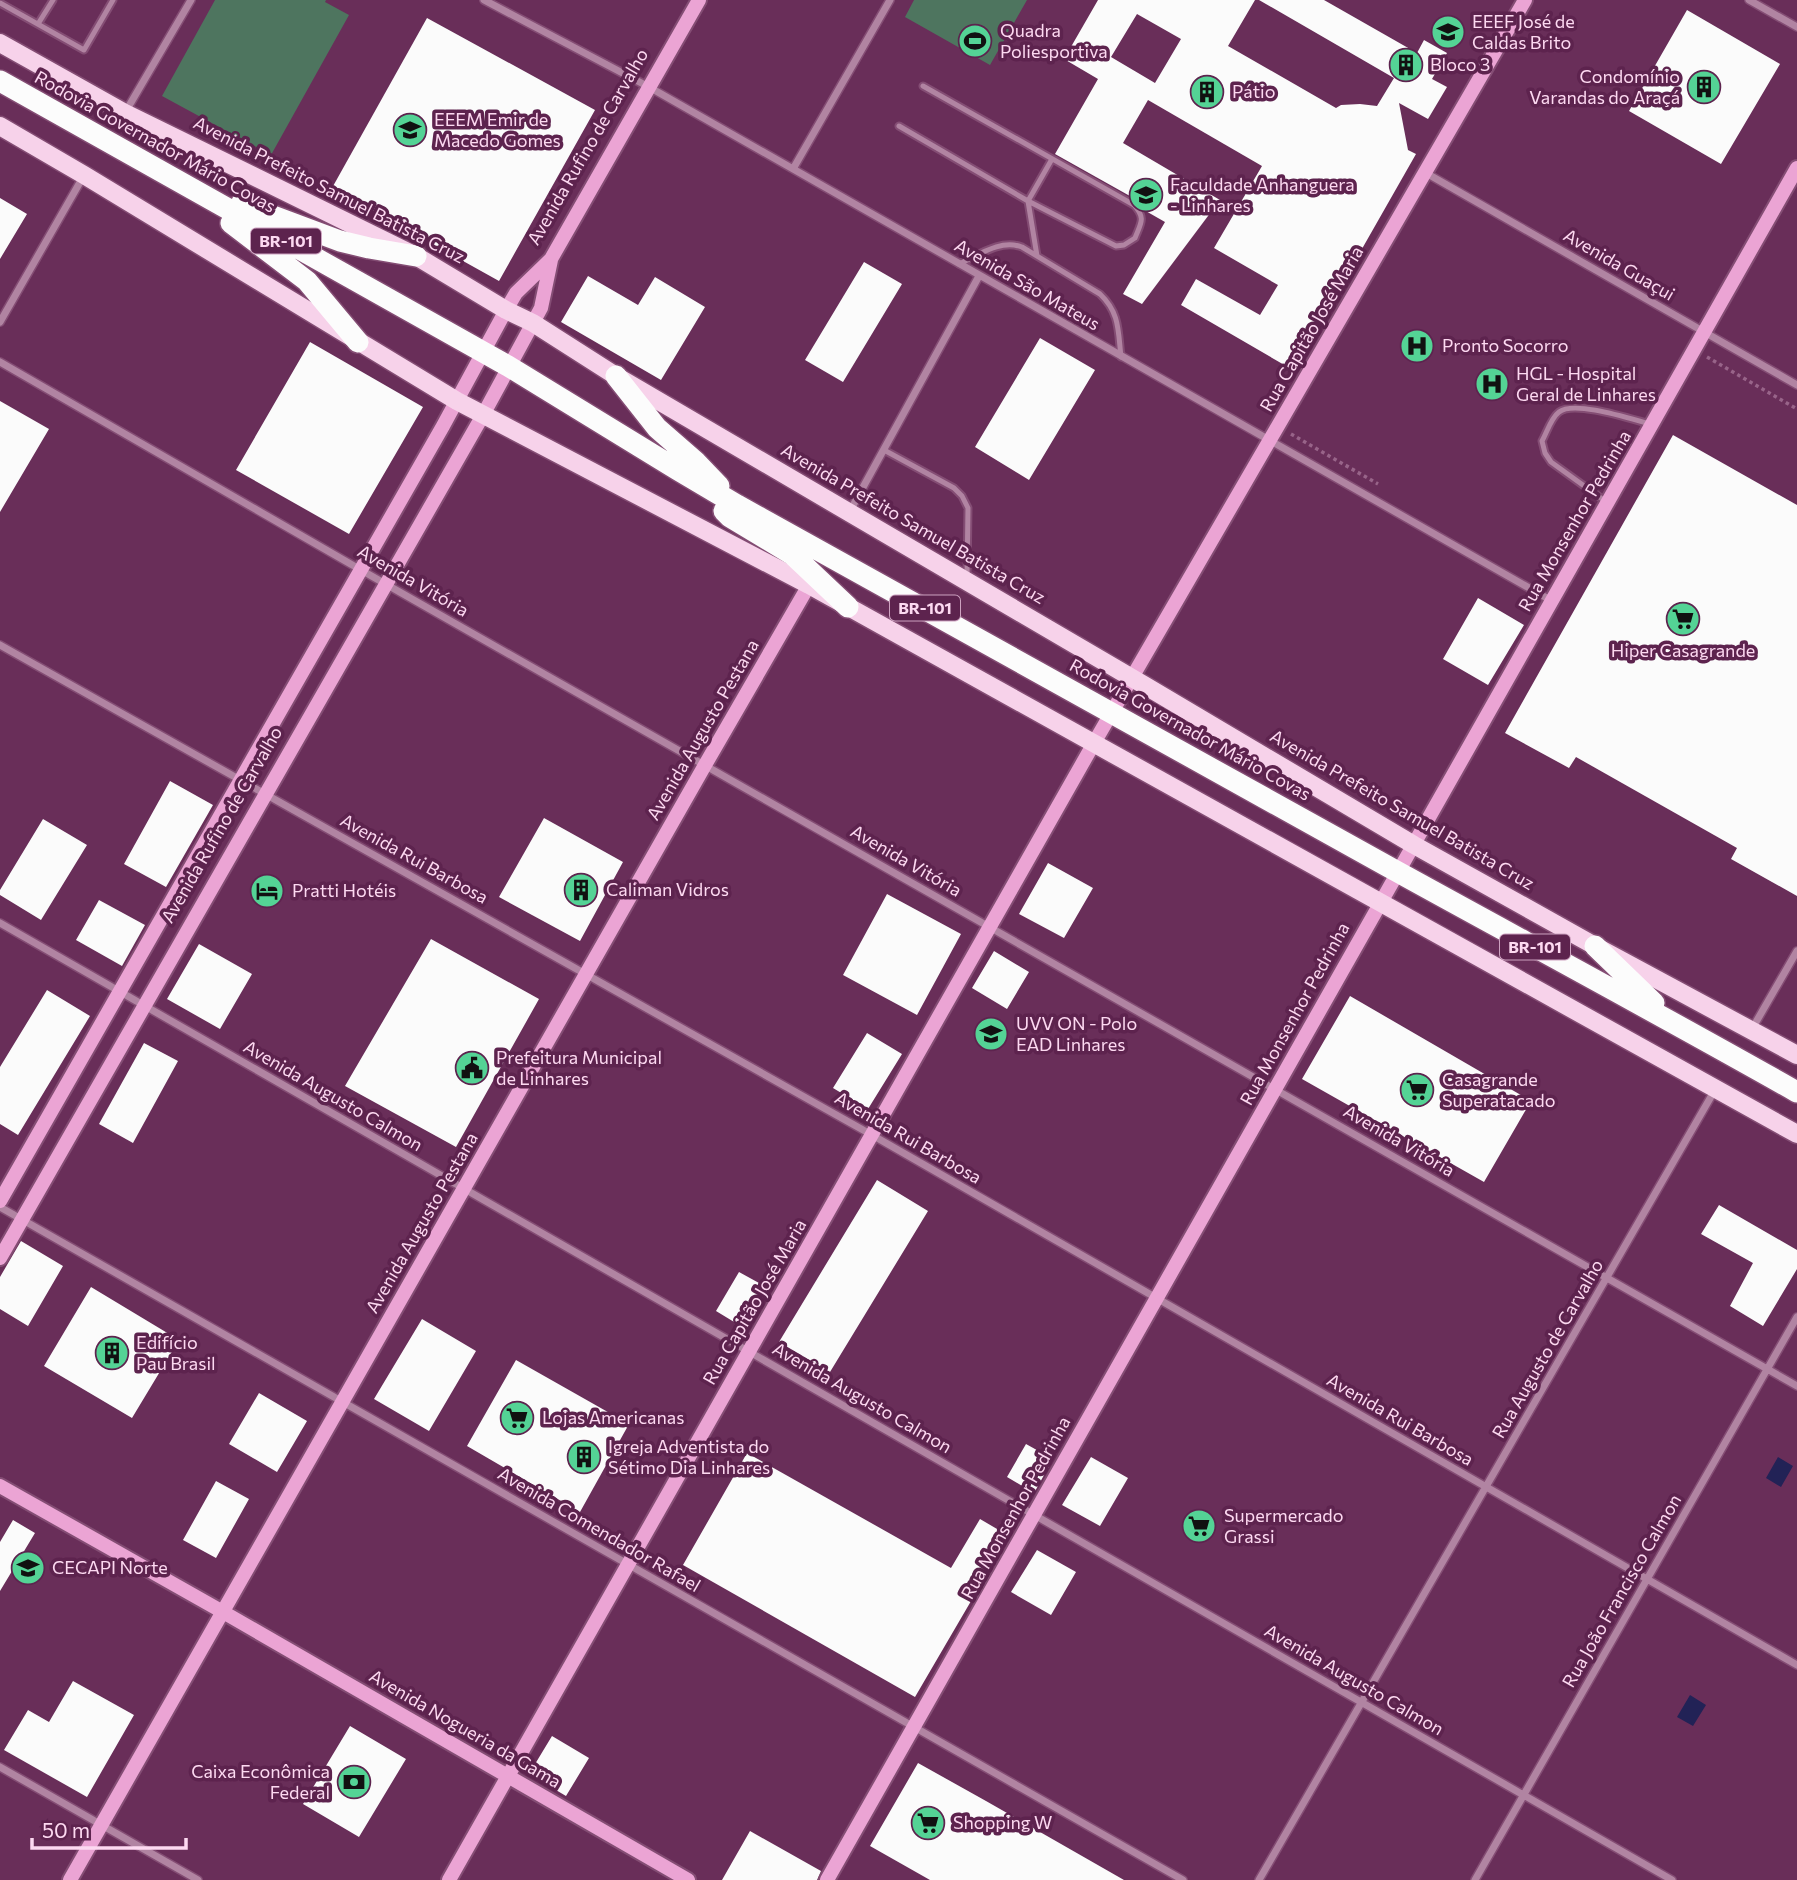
<svg xmlns="http://www.w3.org/2000/svg" width="1797" height="1880" font-family="Commissioner,sans-serif">
  <style>
    .green { fill: #4e755f }
    .water { fill: #222256 }
    .building { fill: #fbfbfb; fill-rule: evenodd }
    .lines { fill: none; stroke-linecap: round; stroke-linejoin: round }
    .lane-casing { stroke: #844d74; stroke-width: 9 }
    .street-casing { stroke: #844d74; stroke-width: 10 }
    .secondary-casing { stroke: #844d74; stroke-width: 18 }
    .primary-casing { stroke: #844d74; stroke-width: 21 }
    .highway-casing { stroke: #844d74; stroke-width: 24 }
    .path { stroke: #986489; stroke-width: 3.5; stroke-dasharray: 3.5 3.5; stroke-linecap: butt }
    .lane { stroke: #b184a2; stroke-width: 5 }
    .street { stroke: #b184a2; stroke-width: 7 }
    .secondary { stroke: #eba4d4; stroke-width: 14 }
    .primary { stroke: #f7d2ea; stroke-width: 18 }
    .highway { stroke: #fcfcfc; stroke-width: 21 }
    .labels { text-anchor: middle; stroke-width: 7; stroke-linejoin: round; paint-order: stroke }
    .shield { fill: #5d234e; stroke: #cda2c0; stroke-width: 2 }
    .shield-label { font-size: 16px; font-weight: bold; fill: #fdd9f1 }
    .poi-label { font-size: 18px; fill: #fdd9f1; stroke: #5d234e; text-anchor: start }
    .street-label { font-size: 18px; fill: #fdd9f1; stroke: #5d234e }
  </style>
  <rect width="100%" height="100%" fill="#692e59"/>
  <path class="green" d="M215 0H326L325 2 349 15 271 155 162 96Z
    M914 0H1027L990 65 905 17Z"/>
  <path class="water" d="M1778 1457 1793 1466 1781 1487 1766 1478Z
    M1690 1695 1706 1705 1693 1726 1677 1717Z"/>
  <path class="building" d="M1098 0H1255L1228 46 1336 108 1341 105 1360 104 1377 106 1394 78 1259 0H1324L1417 53 1424 40 1447 53 1432 79 1447 87 1428 119 1399 103 1408 150 1416 154 1293 370 1181 305 1196 279 1260 315 1278 285 1214 248 1262 166 1148 100 1123 143 1220 200 1142 304 1123 294 1165 222 1144 210 1137 200 1055 154 1098 79 1064 59ZM1137 14 1181 39 1155 83 1111 57Z
    M1687 10 1780 64 1721 164 1629 111Z
    M427 18 595 110 499 281 332 188Z
    M0 198 27 214 0 259Z
    M864 262 902 284 843 382 805 360Z
    M588 276 638 305 655 277 705 307 661 380 561 322Z
    M1040 338 1095 370 1029 480 975 447Z
    M310 342 423 407 349 534 236 470Z
    M0 401 49 429 0 512Z
    M1673 435 1797 505V896L1731 859 1737 848 1576 757 1569 768 1505 733Z
    M1478 598 1524 625 1488 685 1443 659Z
    M170 781 213 805 166 887 124 864Z
    M544 818 623 862 580 941 499 897Z
    M43 819 87 845 41 920 0 895V890Z
    M1048 863 1093 888 1064 938 1019 914Z
    M887 894 961 934 917 1015 843 975Z
    M99 900 145 925 122 966 76 940Z
    M431 939 539 999 456 1147 345 1086Z
    M199 944 252 974 220 1029 167 999Z
    M994 951 1029 972 1007 1009 972 988Z
    M47 990 90 1016 18 1135 0 1124V1067Z
    M1350 996 1531 1101 1484 1182 1302 1079Z
    M867 1033 902 1054 868 1109 833 1088Z
    M144 1043 178 1061 133 1143 99 1124Z
    M877 1180 928 1211 830 1372 779 1342Z
    M1719 1205 1797 1250V1269L1763 1326 1730 1306 1753 1263 1701 1234Z
    M21 1241 63 1266 28 1326 0 1309V1277Z
    M739 1272 768 1288 744 1328 716 1311Z
    M91 1287 179 1340 132 1418 44 1366Z
    M422 1319 476 1351 429 1431 374 1399Z
    M516 1360 629 1424 580 1512 467 1446Z
    M259 1393 307 1421 277 1472 229 1444Z
    M1026 1444 1053 1459 1034 1493 1007 1477Z
    M747 1453 951 1568 980 1519 1009 1536 915 1697 683 1565Z
    M1091 1457 1128 1478 1100 1526 1062 1505Z
    M216 1481 249 1499 216 1558 183 1540Z
    M13 1520 35 1533 0 1591V1542Z
    M1037 1550 1076 1572 1051 1615 1011 1592Z
    M73 1681 134 1715 87 1797 4 1750 28 1710 49 1722Z
    M350 1726 406 1759 359 1837 303 1804Z
    M552 1736 589 1758 566 1796 529 1774Z
    M918 1763 986 1801 1124 1880H930L870 1846Z
    M750 1831 821 1871 817 1880H722Z"/>
  <g class="lines">
    <defs>
      <path id="lane" d="M0 3 84 50 113 0
        M38 24 53 0
        M899 126 1028 201 1116 246 1124 245 1135 238C1141 223 1146 218 1134 205L923 86
        M1037 256 1028 201 1052 159
        M959 264C979 255 1000 239 1022 247L1100 294C1120 313 1118 331 1121 357
        M884 450 954 488 962 496 968 508 967 576
        M1605 501 1551 462 1545 453 1542 441C1547 432 1551 418 1559 412 1574 400 1631 419 1650 424"/>
      <path id="street" d="M484 0 649 87 1552 601
        M1749 0 1797 27
        M126 111 191 0
        M793 169 890 0
        M1426 173 1797 385
        M0 322 83 177
        M0 362 361 570 1797 1386
        M850 511 979 276
        M0 645 872 1135 1797 1665
        M0 923 1672 1880
        M1752 1029 1797 951
        M0 1207 1183 1880
        M0 1767 198 1880
        M1259 1880 1716 1088
        M1475 1880 1797 1317"/>
      <path id="secondary" d="M0 1201 443 426 506 310 516 293 551 259 699 0
        M0 1258 483 415 541 308 551 260
        M0 1486 223 1612 688 1880
        M70 1880 705 765 809 585
        M449 1880 1094 743 1525 0
        M827 1880 1797 168"/>
      <path id="primary" d="M0 43 125 113 416 256 506 310 533 323 616 376 1144 685 1414 845 1595 946 1797 1055
        M0 126 84 175 457 401 809 585 1797 1134"/>
      <path id="highway" d="M0 81 508 366 678 470 737 505C954 624 1170 745 1387 866 1523 941 1661 1015 1797 1092
        M241 204 340 241 369 248 416 256
        M231 223 307 281 358 342
        M616 376 657 428 696 462 719 486
        M724 511 730 517 793 555 848 607
        M1595 946 1654 1003"/>
    </defs>
    <use href="#lane" class="lane-casing"/>
    <use href="#street" class="street-casing"/>
    <use href="#secondary" class="secondary-casing"/>
    <use href="#primary" class="primary-casing"/>
    <use href="#highway" class="highway-casing"/>
    <path class="path" d="M1707 357 1797 409
      M1291 434 1378 484"/>
    <use href="#lane" class="lane"/>
    <use href="#street" class="street"/>
    <use href="#secondary" class="secondary"/>
    <use href="#primary" class="primary"/>
    <use href="#highway" class="highway"/>
  </g>
  <defs>
    <symbol id="school-disc" viewBox="-11 -11 22 22"><circle r="9.5" fill="#54d395" stroke="#5d234e"/><path d="M0-5L7-2L0 1L-7-2ZM-4 1L0 2.5L4 1V4Q0 6-4 4Z" fill="#111"/></symbol>
    <symbol id="stadium-disc" viewBox="-11 -11 22 22"><circle r="9.5" fill="#54d395" stroke="#5d234e"/><path d="M0-5a6.5 5 0 1 0 0 10a6.5 5 0 1 0 0-10ZM-3.5-1.8h7v3.6h-7Z" fill="#111"/></symbol>
    <symbol id="building-disc" viewBox="-11 -11 22 22"><circle r="9.5" fill="#54d395" stroke="#5d234e"/><path d="M-4-6H4V6H1V3H-1V6H-4ZM-2.5-4.3h1.7v1.8h-1.7ZM.8-4.3h1.7v1.8H.8ZM-2.5-1h1.7V.8h-1.7ZM.8-1h1.7V.8H.8Z" fill="#111"/></symbol>
    <symbol id="university-disc" viewBox="-11 -11 22 22"><circle r="9.5" fill="#54d395" stroke="#5d234e"/><path d="M0-5L7-2L0 1L-7-2ZM-4 1L0 2.5L4 1V4Q0 6-4 4Z" fill="#111"/></symbol>
    <symbol id="hospital-disc" viewBox="-11 -11 22 22"><circle r="9.5" fill="#54d395" stroke="#5d234e"/><path d="M-5-5h3v3.5h4V-5h3V5h-3V1.5h-4V5h-3Z" fill="#111"/></symbol>
    <symbol id="supermarket-disc" viewBox="-11 -11 22 22"><circle r="9.5" fill="#54d395" stroke="#5d234e"/><path d="M-6-5.5h2.5l.6 2H6L4.5 2H-2.5L-4.4-4H-6ZM-1.5 3.2a1.3 1.3 0 1 0 .1 0ZM3 3.2a1.3 1.3 0 1 0 .1 0Z" fill="#111"/></symbol>
    <symbol id="hotel-disc" viewBox="-11 -11 22 22"><circle r="9.5" fill="#54d395" stroke="#5d234e"/><path d="M-6-4.5h1.5V1H6V5H4.5V3h-9V5H-6ZM-4 0a1.8 1.8 0 1 1 3.6 0ZM.5 0V-2.5h3Q6-2.5 6 0Z" fill="#111"/></symbol>
    <symbol id="civic-disc" viewBox="-11 -11 22 22"><circle r="9.5" fill="#54d395" stroke="#5d234e"/><path d="M-.6-6.5H3V-4.5H.6V-3L4-1V1h2V6H-6V1h2V-1L-.6-3ZM-1.2 2.5V6h2.4V2.5Z" fill="#111"/></symbol>
    <symbol id="bank-disc" viewBox="-11 -11 22 22"><circle r="9.5" fill="#54d395" stroke="#5d234e"/><path d="M-6-4H6V4H-6ZM0-2.3a2.3 2.3 0 1 0 0 4.6a2.3 2.3 0 1 0 0-4.6Z" fill="#111"/></symbol>
  </defs>
  <g fill-rule="evenodd">
    <use href="#school-disc" x="1429" y="13" width="38" height="38"/>
    <use href="#stadium-disc" x="956" y="22" width="38" height="38"/>
    <use href="#building-disc" x="1387" y="46" width="38" height="38"/>
    <use href="#building-disc" x="1685" y="68" width="38" height="38"/>
    <use href="#building-disc" x="1188" y="73" width="38" height="38"/>
    <use href="#school-disc" x="391" y="111" width="38" height="38"/>
    <use href="#university-disc" x="1127" y="176" width="38" height="38"/>
    <use href="#hospital-disc" x="1398" y="327" width="38" height="38"/>
    <use href="#hospital-disc" x="1473" y="365" width="38" height="38"/>
    <use href="#supermarket-disc" x="1664" y="600" width="38" height="38"/>
    <use href="#building-disc" x="562" y="871" width="38" height="38"/>
    <use href="#hotel-disc" x="248" y="872" width="38" height="38"/>
    <use href="#university-disc" x="972" y="1015" width="38" height="38"/>
    <use href="#civic-disc" x="453" y="1049" width="38" height="38"/>
    <use href="#supermarket-disc" x="1398" y="1071" width="38" height="38"/>
    <use href="#building-disc" x="93" y="1334" width="38" height="38"/>
    <use href="#supermarket-disc" x="498" y="1399" width="38" height="38"/>
    <use href="#building-disc" x="565" y="1438" width="38" height="38"/>
    <use href="#supermarket-disc" x="1180" y="1507" width="38" height="38"/>
    <use href="#university-disc" x="9" y="1549" width="38" height="38"/>
    <use href="#bank-disc" x="335" y="1763" width="38" height="38"/>
    <use href="#supermarket-disc" x="909" y="1804" width="38" height="38"/>
  </g>
  <g class="labels">
    <g class="shield">
      <rect x="251" y="228.5" width="70" height="25" rx="5"/>
      <rect x="890" y="595.5" width="70" height="25" rx="5"/>
      <rect x="1500" y="934.5" width="70" height="25" rx="5"/>
    </g>
    <g class="shield-label">
      <text x="286" y="247">BR-101</text>
      <text x="925" y="614">BR-101</text>
      <text x="1535" y="953">BR-101</text>
    </g>
    <g class="poi-label">
      <text x="1472" y="28">EEEF José de<tspan x="1472" dy="21">Caldas Brito</tspan></text>
      <text x="1000" y="37">Quadra<tspan x="1000" dy="21">Poliesportiva</tspan></text>
      <text x="1430" y="71">Bloco 3</text>
      <text x="1680" y="83" text-anchor="end">Condomínio<tspan x="1680" dy="21">Varandas do Araçá</tspan></text>
      <text x="1232" y="98">Pátio</text>
      <text x="434" y="126">EEEM Emir de<tspan x="434" dy="21">Macedo Gomes</tspan></text>
      <text x="1170" y="191">Faculdade Anhanguera<tspan x="1170" dy="21">- Linhares</tspan></text>
      <text x="1442" y="352">Pronto Socorro</text>
      <text x="1516" y="380">HGL - Hospital<tspan x="1516" dy="21">Geral de Linhares</tspan></text>
      <text x="1683" y="657" text-anchor="middle">Hiper Casagrande</text>
      <text x="606" y="896">Caliman Vidros</text>
      <text x="292" y="897">Pratti Hotéis</text>
      <text x="1016" y="1030">UVV ON - Polo<tspan x="1016" dy="21">EAD Linhares</tspan></text>
      <text x="496" y="1064">Prefeitura Municipal<tspan x="496" dy="21">de Linhares</tspan></text>
      <text x="1442" y="1086">Casagrande<tspan x="1442" dy="21">Superatacado</tspan></text>
      <text x="136" y="1349">Edifício<tspan x="136" dy="21">Pau Brasil</tspan></text>
      <text x="542" y="1424">Lojas Americanas</text>
      <text x="608" y="1453">Igreja Adventista do<tspan x="608" dy="21">Sétimo Dia Linhares</tspan></text>
      <text x="1224" y="1522">Supermercado<tspan x="1224" dy="21">Grassi</tspan></text>
      <text x="52" y="1574">CECAPI Norte</text>
      <text x="330" y="1778" text-anchor="end">Caixa Econômica<tspan x="330" dy="21">Federal</tspan></text>
      <text x="953" y="1829">Shopping W</text>
    </g>
    <g class="street-label">
      <text transform="translate(155 142) rotate(29)" y="6">Rodovia Governador Mário Covas</text>
      <text transform="translate(588 147) rotate(-60)" y="6">Avenida Rufino de Carvalho</text>
      <text transform="translate(329 190) rotate(27)" y="6">Avenida Prefeito Samuel Batista Cruz</text>
      <text transform="translate(1619 265) rotate(30)" y="6">Avenida Guaçui</text>
      <text transform="translate(1027 285) rotate(30)" y="6">Avenida São Mateus</text>
      <text transform="translate(1312 329) rotate(-60)" y="6">Rua Capitão José Maria</text>
      <text transform="translate(1575 521) rotate(-60)" y="6">Rua Monsenhor Pedrinha</text>
      <text transform="translate(913 524) rotate(30)" y="6">Avenida Prefeito Samuel Batista Cruz</text>
      <text transform="translate(413 581) rotate(30)" y="6">Avenida Vitória</text>
      <text transform="translate(703 730) rotate(-60)" y="6">Avenida Augusto Pestana</text>
      <text transform="translate(1190 730) rotate(29)" y="6">Rodovia Governador Mário Covas</text>
      <text transform="translate(1402 810) rotate(30)" y="6">Avenida Prefeito Samuel Batista Cruz</text>
      <text transform="translate(222 825) rotate(-60)" y="6">Avenida Rufino de Carvalho</text>
      <text transform="translate(414 859) rotate(29)" y="6">Avenida Rui Barbosa</text>
      <text transform="translate(906 861) rotate(30)" y="6">Avenida Vitória</text>
      <text transform="translate(1295 1014) rotate(-61)" y="6">Rua Monsenhor Pedrinha</text>
      <text transform="translate(333 1096) rotate(30)" y="6">Avenida Augusto Calmon</text>
      <text transform="translate(908 1138) rotate(30)" y="6">Avenida Rui Barbosa</text>
      <text transform="translate(1399 1141) rotate(30)" y="6">Avenida Vitória</text>
      <text transform="translate(422 1223) rotate(-60)" y="6">Avenida Augusto Pestana</text>
      <text transform="translate(755 1302) rotate(-60)" y="6">Rua Capitão José Maria</text>
      <text transform="translate(1548 1349) rotate(-60)" y="6">Rua Augusto de Carvalho</text>
      <text transform="translate(862 1398) rotate(30)" y="6">Avenida Augusto Calmon</text>
      <text transform="translate(1400 1420) rotate(30)" y="6">Avenida Rui Barbosa</text>
      <text transform="translate(1016 1508) rotate(-61)" y="6">Rua Monsenhor Pedrinha</text>
      <text transform="translate(599 1530) rotate(30)" y="6">Avenida Comendador Rafael</text>
      <text transform="translate(1622 1591) rotate(-60)" y="6">Rua João Francisco Calmon</text>
      <text transform="translate(1354 1680) rotate(30)" y="6">Avenida Augusto Calmon</text>
      <text transform="translate(465 1729) rotate(30)" y="6">Avenida Nogueria da Gama</text>
    </g>
  </g>
  <path d="M32 1838v10h154v-10" fill="none" stroke="#fdd9f1" stroke-width="3.5"/>
  <text x="42" y="1838" font-size="21" fill="#fdd9f1" stroke="#5d234e" stroke-width="5" paint-order="stroke">50 m</text>
</svg>
